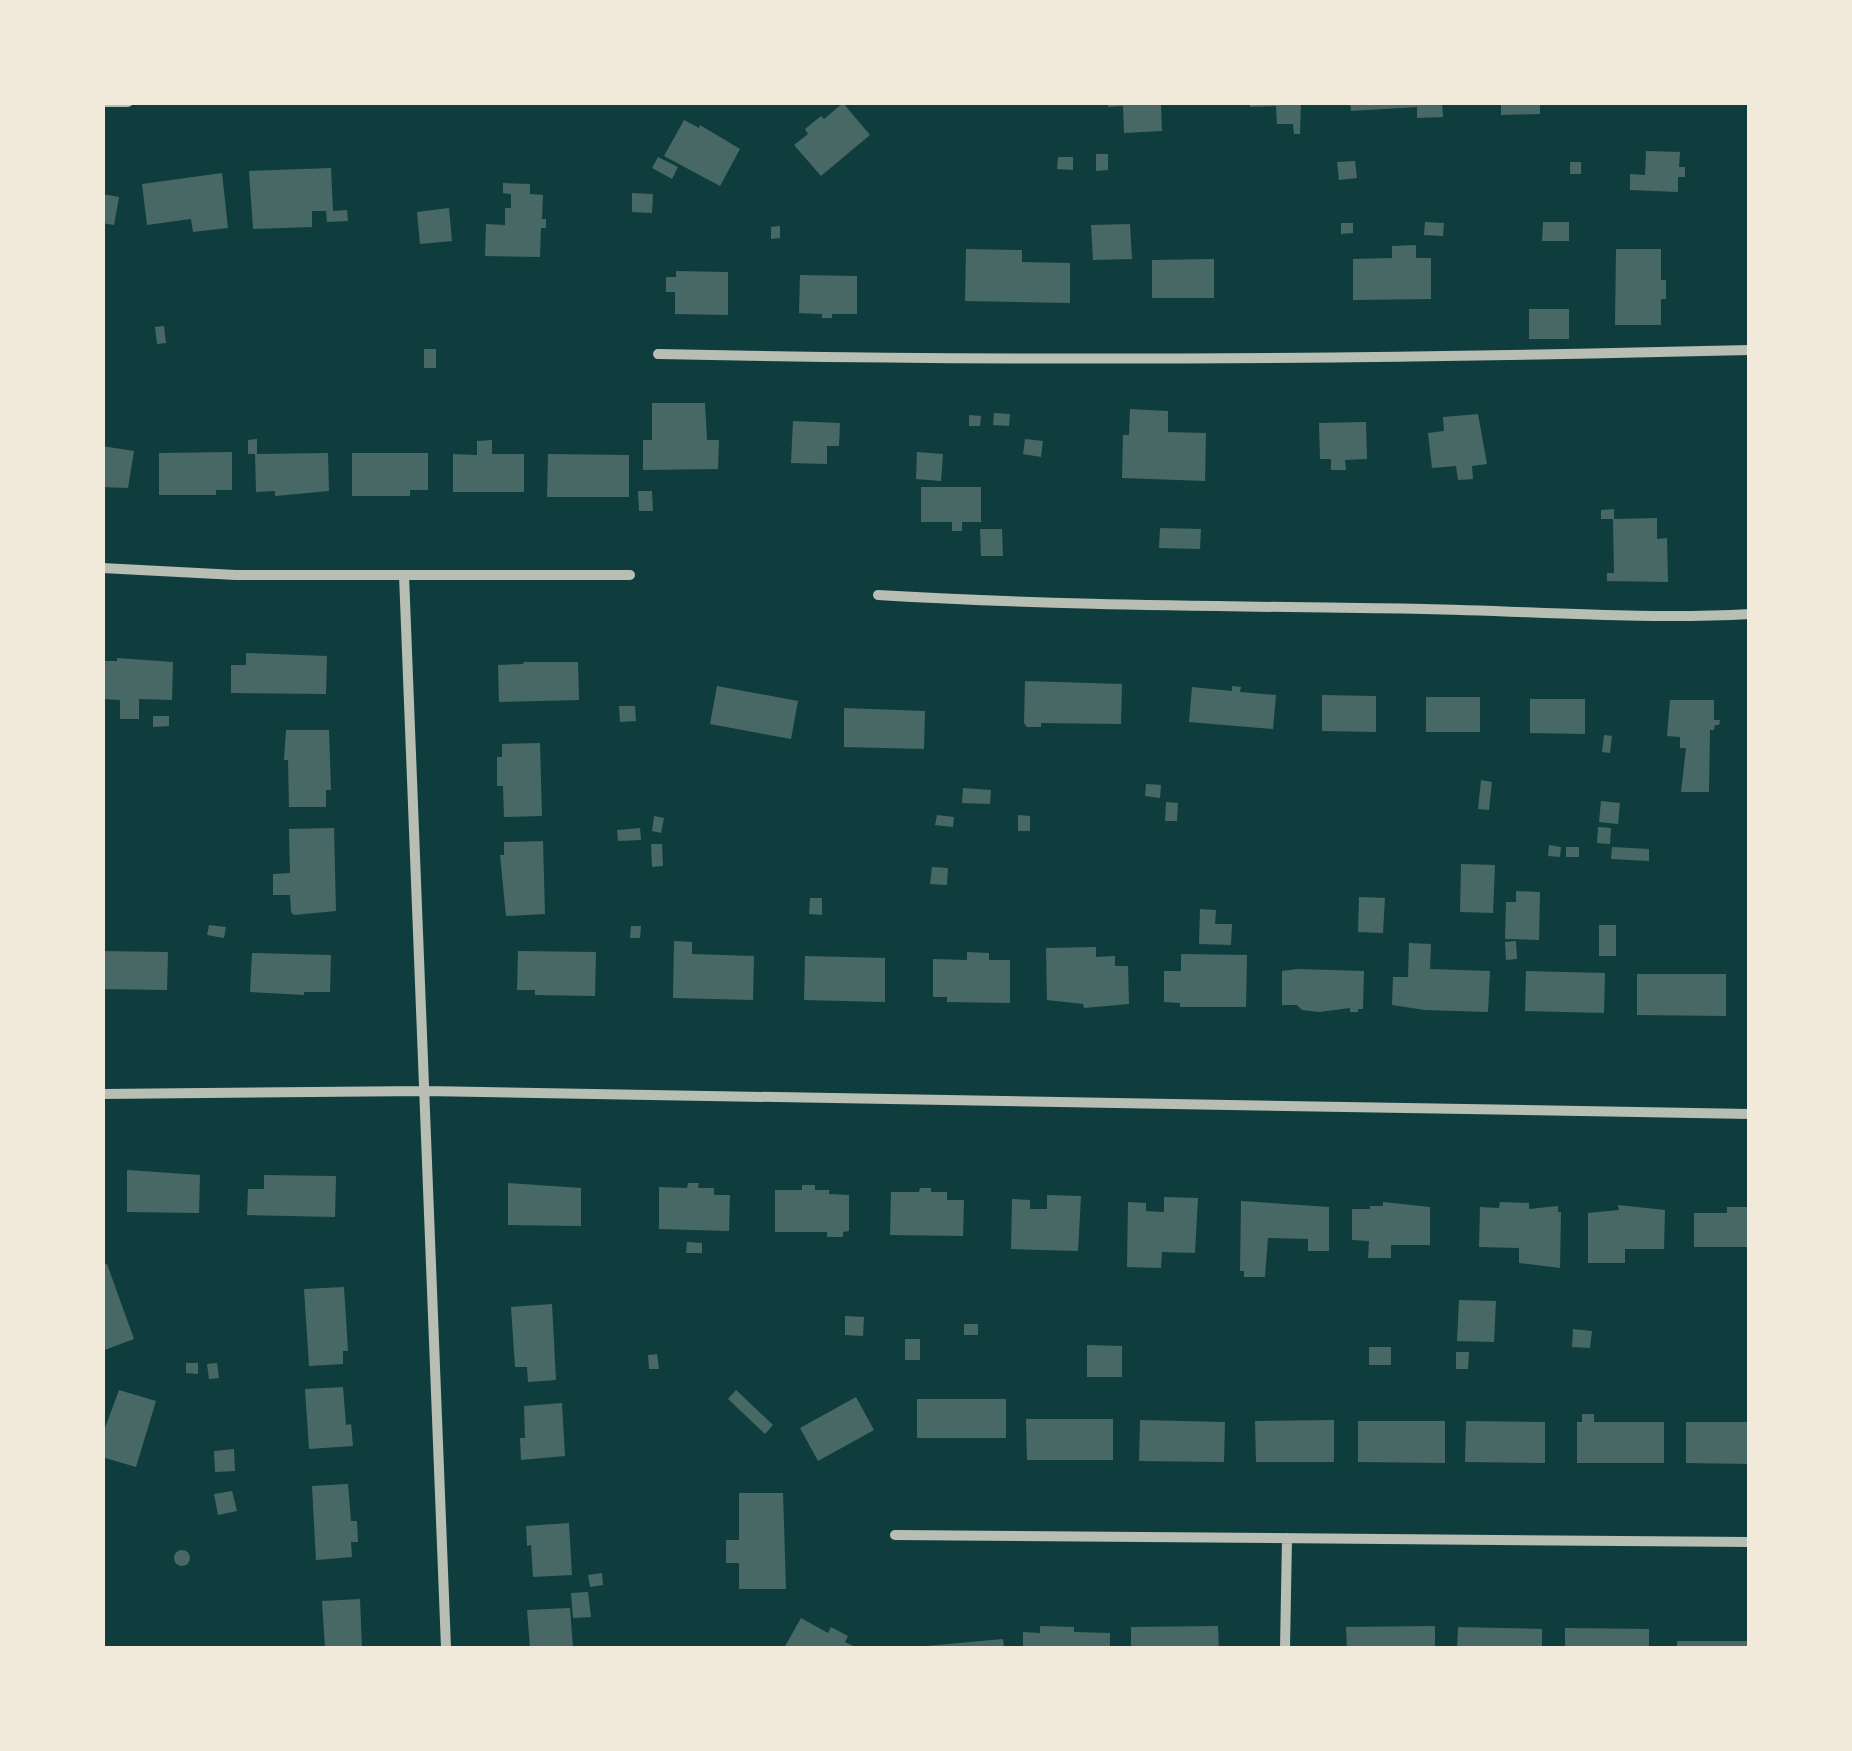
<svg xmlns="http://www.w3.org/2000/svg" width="1852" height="1751" font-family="'Asap Condensed',sans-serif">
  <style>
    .building { fill: #486865 }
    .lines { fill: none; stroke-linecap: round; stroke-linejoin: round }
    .minor { stroke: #b8beb3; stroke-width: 10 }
  </style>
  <rect width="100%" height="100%" fill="#0f3d3e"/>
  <path class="building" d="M1108 102H1161L1162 131 1124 133 1123 106 1108 107Z
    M1250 102H1301L1300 134H1294L1293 124H1277L1276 106 1250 107Z
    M1350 102H1442L1443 117 1417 118V107L1351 111Z
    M1501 102H1540V114L1501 115Z
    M843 103 870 135 821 176 794 145 808 134 805 129 821 116 824 119Z
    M684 120 699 128 700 125 740 149 720 186 664 156Z
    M1646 151 1680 152 1679 167H1685V177H1678V192L1630 190V174L1645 175Z
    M1096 154H1108V170L1096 171Z
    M658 157 678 167 672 179 652 168Z
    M1058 157H1073V170L1057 169Z
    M1355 161 1357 178 1339 180 1337 162Z
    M1570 162H1581V174H1570Z
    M331 168 333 211 347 210 348 221 327 222 326 211H312V227L253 229 249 171Z
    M222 173 228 228 193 232 191 219 147 225 142 184Z
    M503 183 530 184V194L543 195 542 219H546V228H541L540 257 485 256 486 224 505 225V208H511V194L503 193Z
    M632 193 653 194 652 213 632 212Z
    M102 194 119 197 114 225 102 223Z
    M449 208 452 241 420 244 417 212Z
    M1425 222 1444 223 1443 236 1424 235Z
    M1543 222H1569V241H1542Z
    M1341 223H1353V233L1341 234Z
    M1130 224 1132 259 1093 260 1091 225Z
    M780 226V238L771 239V227Z
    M1416 245V258H1431V299L1353 300V259L1392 258V246Z
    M966 249 1022 250V262L1070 263V303L965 301Z
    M1616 249H1661V280H1666V299H1661V325H1615Z
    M1214 259V298H1152V260Z
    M676 271 728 272V315L675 314V292H666V277H676Z
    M800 275 857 276V314H832V318H822V314L799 313Z
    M1529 309H1569V339H1529Z
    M164 326 166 343 157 344 155 327Z
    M424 349H436V368H424Z
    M652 403H705L707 440H719L718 469 643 470V440H652Z
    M1130 409 1168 411V432L1206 433 1205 481 1122 478 1123 435H1129Z
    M994 413 1010 414 1009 426 993 425Z
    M1478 414 1487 464 1472 466 1473 479 1458 480 1456 466 1432 468 1428 433 1444 431 1443 417Z
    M969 415 981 416 980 426H969Z
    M793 421 840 423 839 446H827V464L791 463Z
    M1366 422 1367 459 1345 460 1346 470H1331V459H1320L1319 423Z
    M257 439V454L328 453 329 491 275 496V491L256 492 255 454H248V440Z
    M1025 439 1043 441 1041 457 1023 454Z
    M492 440V454H524V492H453V454L477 455V441Z
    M102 446 134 451 128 488 102 487Z
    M232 452V490H216V495H159V453Z
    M917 452 943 454 941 481 916 479Z
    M352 453H428V490H410V496H352Z
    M548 454 629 455V497H547Z
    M921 487H981V522H962V531H952V522H921Z
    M638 491H652L653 511H639Z
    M1614 509V519H1601V510Z
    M1657 518V539L1667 538 1668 582 1607 581V573H1614L1613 519Z
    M1160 528 1201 529 1200 549 1159 548Z
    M980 529H1002L1003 556H981Z
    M246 653 327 656 326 694 231 693V665H246Z
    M117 658 173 662 172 700 139 699V719H120V700L102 699V661H117Z
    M524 662H578L579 700 499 702 498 665 523 664Z
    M1025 681 1122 684 1121 724 1041 723V727H1027L1024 723Z
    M717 686 798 701 791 739 710 724Z
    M1232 686 1241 687 1240 692 1276 695 1273 729 1189 722 1192 687 1232 691Z
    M1322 695 1376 696V732L1322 731Z
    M1426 697H1480V732H1426Z
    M1530 699H1585V734L1530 733Z
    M1670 700H1714V720H1720L1719 725H1715L1714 730H1710L1709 792H1681L1686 748H1680V737L1667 736Z
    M619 706H635L636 721 620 722Z
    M844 708 925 711 924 749 844 747Z
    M153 716H169V726L153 727Z
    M286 730H329L331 790H326V807H289L288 760H284Z
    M1604 735 1612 736 1610 753 1602 752Z
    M540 743 542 816 504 817 503 786H497V757H502V744Z
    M1481 780 1492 782 1489 810 1478 809Z
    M1146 784 1161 785 1160 798 1145 796Z
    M963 788 991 790 990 804 962 803Z
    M1601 801 1620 803 1618 824 1599 822Z
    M1166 802 1178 803 1177 821H1165Z
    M937 815 954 817 953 827 935 825Z
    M1018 815 1030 816V831H1018Z
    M654 816 664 818 661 833 652 831Z
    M1598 827 1611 828 1610 844 1597 843Z
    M334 828 336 911 294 915 291 912 290 895H273V874L290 873 289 829Z
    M640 828 641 840 618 841 617 830Z
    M543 841 545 914 506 916 500 855H504V842Z
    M651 844H662L663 866 652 867Z
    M1549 845 1561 847 1560 857 1548 856Z
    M1566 847H1579V857H1566Z
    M1612 847 1649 849V861L1611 859Z
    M1461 864 1495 865 1493 913 1460 912Z
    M932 867 948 868 947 885 930 884Z
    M1516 891 1540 892 1539 940 1505 939 1506 902H1516Z
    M1359 897 1385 898 1383 933 1358 932Z
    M810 898H822V915L809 914Z
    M1200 909 1216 910 1215 924H1232L1231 945 1199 944Z
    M209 925 226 927 224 938 207 935Z
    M1599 925H1616V956H1599Z
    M631 926H641L640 938H630Z
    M674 941 692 942V954L754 956 753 1000 673 998Z
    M1516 941 1517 959 1506 960 1505 942Z
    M1409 943 1431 944 1430 969 1490 971 1488 1012 1425 1010 1392 1005 1393 977H1408Z
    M1096 947V957L1115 956V966H1128L1129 1004 1084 1008 1083 1004 1047 1000 1046 948Z
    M102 951 168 952 167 990 102 989Z
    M518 951 596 952 595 996 535 995V990H517Z
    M967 952 989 953V960H1010V1003L947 1002V997H933V959L967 960Z
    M252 953 331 955 330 992H304V995L250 992Z
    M1181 954 1247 955 1246 1007H1180V1003L1164 1002V971H1181Z
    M805 956 885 958V1002L804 1000Z
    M1298 969 1364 971 1363 1009H1358V1012H1350V1008L1319 1012 1302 1010 1297 1005H1282V971Z
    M1526 971 1605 973 1604 1013 1525 1011Z
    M1637 974H1726V1016L1637 1015Z
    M127 1170 200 1175 199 1213 127 1212Z
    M264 1175 336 1176 335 1217 247 1215 248 1189H264Z
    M508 1183 581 1188V1226L508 1225Z
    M688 1183H699L698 1188H714V1195H730L729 1231 659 1229V1187L687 1188Z
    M802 1185H815V1190H829V1194L849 1195V1231L843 1232V1237H827V1232H775V1190H802Z
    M920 1188H931V1192H947V1200H964L963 1236 890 1235 891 1192H919Z
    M1047 1195 1081 1196 1078 1251 1011 1249 1012 1199 1030 1200V1209H1047Z
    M1164 1197 1198 1198 1195 1253 1162 1252 1161 1268 1127 1267 1128 1202 1146 1203V1211L1164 1212Z
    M1241 1201 1329 1207V1251H1308V1239L1268 1238 1265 1277H1244V1271H1240Z
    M1383 1202 1430 1207V1245H1391V1258H1368L1369 1241 1352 1240V1209H1370V1206H1383Z
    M1500 1202 1529 1203V1209L1558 1206V1212H1561L1560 1268 1519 1263V1248L1479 1247 1480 1207 1499 1208Z
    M1618 1205 1665 1210 1664 1249H1625V1263H1588V1213L1619 1210Z
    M1727 1207H1750V1247H1694V1213H1727Z
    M687 1242 702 1243V1253H686Z
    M107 1264 134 1339 102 1351V1265Z
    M344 1287 348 1351H343V1364L309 1366 304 1289Z
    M1459 1300 1496 1301 1494 1342 1457 1341Z
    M552 1304 556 1380 528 1382 527 1367H515L511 1307Z
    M845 1316 864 1317 863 1336 845 1335Z
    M964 1324H978V1335H964Z
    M1573 1329 1592 1331 1590 1348 1572 1347Z
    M905 1339H920V1360H905Z
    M1087 1345 1122 1346V1377H1087Z
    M1369 1347H1391V1365H1369Z
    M1456 1352H1469L1468 1369H1456Z
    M657 1354 659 1369H649L648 1355Z
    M186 1363H198V1374L186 1373Z
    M217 1363 219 1378 209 1379 207 1364Z
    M343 1387 346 1425 351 1424 353 1446 309 1449 305 1389Z
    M119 1390 156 1401 136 1467 102 1457V1436Z
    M736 1390 773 1425 765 1434 728 1399Z
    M856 1397 874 1430 818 1461 800 1428Z
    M917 1399H1006V1438H917Z
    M562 1403 565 1456 521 1460 520 1438H525L524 1406Z
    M1582 1414H1594V1422H1664V1463H1577V1422H1582Z
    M1026 1419H1113V1460H1027Z
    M1140 1420 1225 1422 1224 1462 1139 1461Z
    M1334 1420V1462H1256L1255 1421Z
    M1358 1421H1445V1463L1358 1462Z
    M1466 1421 1545 1422V1463L1465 1462Z
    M1686 1422H1750V1464L1686 1463Z
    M234 1449 235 1471 215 1472 214 1451Z
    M348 1484 351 1521H357L358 1542H351L352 1557 316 1560 312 1486Z
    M232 1491 237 1511 218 1515 214 1494Z
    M739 1493H783L786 1589H739V1563H726V1540H739Z
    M569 1523 572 1575 533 1577 531 1545 527 1546 526 1526Z
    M174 1558a8 8 0 1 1 16 0a8 8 0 1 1-16 0Z
    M602 1573 603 1585 590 1587 588 1575Z
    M588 1592 591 1617 573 1618 571 1593Z
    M360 1599 362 1648H325L322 1601Z
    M570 1608 573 1648H530L527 1610Z
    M801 1618 828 1633 831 1627 848 1636 845 1642 857 1648H784Z
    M1040 1626 1074 1627V1632L1110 1633V1648H1023V1632L1040 1633Z
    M1218 1626 1219 1648H1131V1627Z
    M1435 1626V1648H1347L1346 1627Z
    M1458 1627 1542 1629V1648H1457Z
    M1565 1628 1649 1629V1648H1565Z
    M1003 1639 1004 1648H926V1646Z
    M1677 1641H1750V1648H1677Z"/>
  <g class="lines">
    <path class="minor" d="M106 102H128
      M658 354C1022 362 1386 359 1750 350
      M102 568 236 575H630
      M404 575 446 1648
      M878 595C1060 606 1241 606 1424 609 1532 611 1641 620 1750 614
      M102 1094 425 1091 1750 1114
      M895 1535 1750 1542
      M1285 1648 1287 1538"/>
  </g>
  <rect width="1852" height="1751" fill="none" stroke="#f1e9da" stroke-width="210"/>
</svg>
